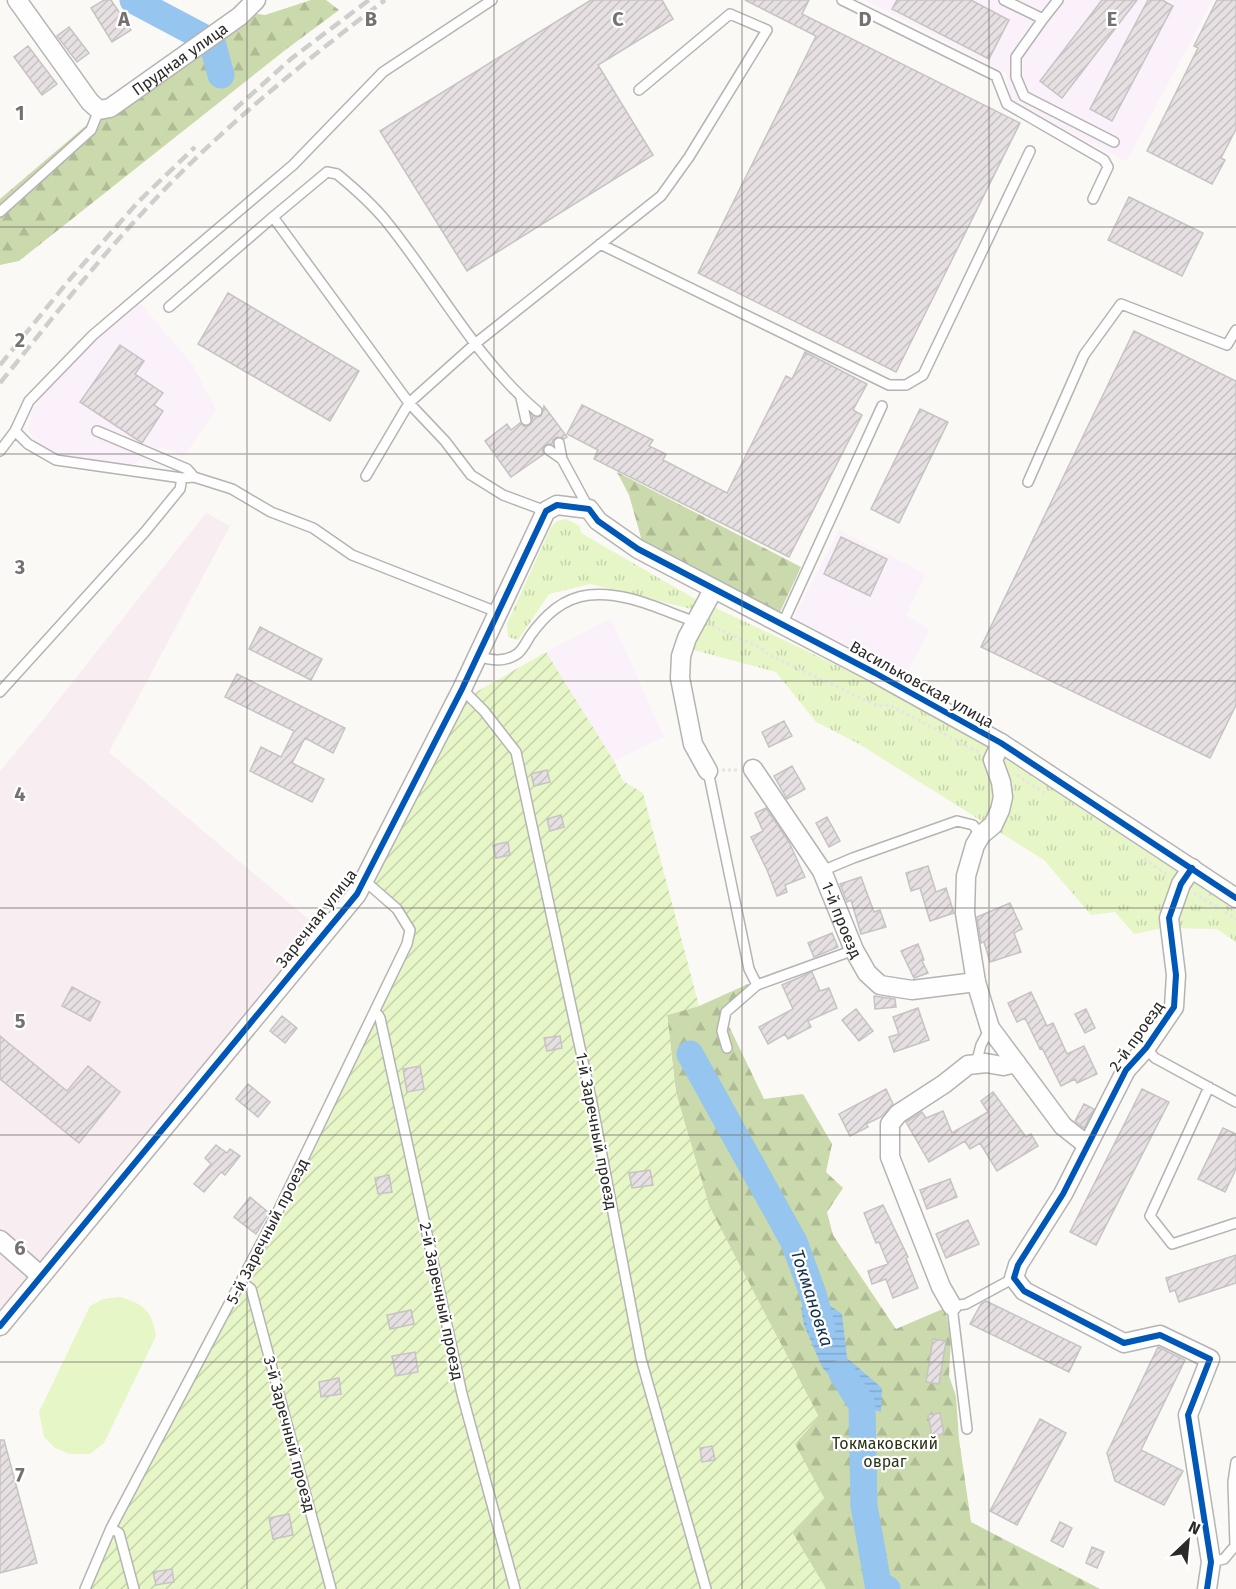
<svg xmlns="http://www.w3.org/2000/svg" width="1236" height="1589" font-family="'Fira Sans',sans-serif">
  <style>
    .commercial { fill: #faf1fa }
    .medical { fill: #f8edf0 }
    .grass { fill: url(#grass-tufts) }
    .forest { fill: url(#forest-firs) }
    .garden { fill: url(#garden-furrows) }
    .pitch { fill: #e6f6c7 }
    .water { fill: url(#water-rules) }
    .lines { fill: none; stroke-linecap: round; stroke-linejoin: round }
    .river { stroke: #96c5ef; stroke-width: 27 }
    .building { fill: url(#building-hatch); stroke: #c6c3c3; stroke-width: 1.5 }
    .lane-casing { stroke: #b5b4b2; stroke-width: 12 }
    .street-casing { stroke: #b5b4b2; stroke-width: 21 }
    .path { stroke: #e5e5e3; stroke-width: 3; stroke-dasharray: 3 3; stroke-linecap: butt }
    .lane { stroke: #fefefe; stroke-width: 9 }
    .street { stroke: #fefefe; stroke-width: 18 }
    .rail { stroke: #cececd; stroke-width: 4.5; stroke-dasharray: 12 6; stroke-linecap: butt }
    .cycleway-casing { stroke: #fff; stroke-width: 10 }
    .cycleway { stroke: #0057b8; stroke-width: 6 }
    .grid { fill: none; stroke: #747270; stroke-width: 1.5; stroke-opacity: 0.55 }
    .labels { text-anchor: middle; stroke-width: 4.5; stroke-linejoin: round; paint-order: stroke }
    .street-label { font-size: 16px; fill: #2b2a28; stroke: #fff }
    .park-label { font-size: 16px; fill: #283411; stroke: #fff }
    .water-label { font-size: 18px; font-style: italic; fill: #14324a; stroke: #fff }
    .grid-label { font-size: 20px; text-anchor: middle; font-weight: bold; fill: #747270; stroke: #fff; stroke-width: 4.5; stroke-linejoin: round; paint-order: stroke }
  </style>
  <defs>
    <pattern id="grass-tufts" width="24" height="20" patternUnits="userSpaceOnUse" patternTransform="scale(1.5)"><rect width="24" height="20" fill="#e6f6c7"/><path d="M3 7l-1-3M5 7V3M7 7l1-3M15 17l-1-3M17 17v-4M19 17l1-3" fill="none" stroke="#c5d3ab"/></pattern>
    <pattern id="forest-firs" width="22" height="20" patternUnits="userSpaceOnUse" patternTransform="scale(1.5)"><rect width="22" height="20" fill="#cbdaac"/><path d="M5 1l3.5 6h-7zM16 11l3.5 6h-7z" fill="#aebb94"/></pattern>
    <pattern id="garden-furrows" width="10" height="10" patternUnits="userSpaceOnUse" patternTransform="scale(1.5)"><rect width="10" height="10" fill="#e6f6c7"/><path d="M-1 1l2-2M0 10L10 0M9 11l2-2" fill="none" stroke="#c5d3ab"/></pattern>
    <pattern id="water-rules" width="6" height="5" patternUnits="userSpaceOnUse" patternTransform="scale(1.5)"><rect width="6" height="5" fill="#96c5ef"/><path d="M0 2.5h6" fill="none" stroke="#81a9cd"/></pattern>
    <pattern id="building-hatch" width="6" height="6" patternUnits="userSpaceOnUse" patternTransform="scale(1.5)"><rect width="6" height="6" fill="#e7e0e2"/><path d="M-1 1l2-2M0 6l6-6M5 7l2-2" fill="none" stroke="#c6c0c2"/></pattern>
  </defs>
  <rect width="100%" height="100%" fill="#fbf9f6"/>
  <path class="commercial" d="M865 0H1213L1126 162 1011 100 1006 73Z
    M140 303 193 365 216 410 184 456 162 447 130 466 60 455 36 443 28 430 31 412 45 391 99 337Z
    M839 530 926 574 906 615 930 630 907 673 795 621V614Z
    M611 618 664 737 614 761 546 652Z"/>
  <path class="medical" d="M206 513 230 526 109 752 319 928 47 1258 37 1261 0 1233V771L41 722Z
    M0 1246 28 1273 27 1280 0 1312Z"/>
  <path class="grass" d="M566 519 580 526 581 533 697 600 691 609 590 584 549 594 518 640 508 637 507 624 551 527 557 521Z
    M714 607 866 679 1002 756 1236 911V942L1217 929 1162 928 1134 934 1115 912 1091 915 1044 860 859 744 816 722 776 672 690 649Z"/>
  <path class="forest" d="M311 0H326L339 10 284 51 19 261 0 265V199L89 123 90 115 102 103 108 102 134 79 157 69 235 10 265 15Z
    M617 472 801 567 780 612 773 613 642 541 629 495Z
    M748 984 749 994 732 1010 728 1024 764 1099 803 1094 832 1144 826 1172 843 1188 827 1212 833 1235 896 1329 945 1308 951 1339 949 1376 956 1396 959 1439 971 1522 1100 1589H826L792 1532 824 1498 794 1444 797 1374 757 1300 709 1206 676 1093 667 1015 699 1006Z"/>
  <path class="garden" d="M546 652 614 761 623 781 643 793 699 1006 667 1015 676 1093 709 1206 819 1417 795 1444 824 1498 792 1532 826 1589H79L107 1524 259 1241 404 942C409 915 386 905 367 891L463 704 478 691Z"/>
  <path class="pitch" d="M120 1297C144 1304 152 1311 156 1336L104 1443 90 1454H69L55 1448 44 1437 39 1412 90 1306 103 1299Z"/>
  <path class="water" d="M813 1294 842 1314 847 1358 882 1388 881 1412 851 1401 822 1367 804 1325 801 1308Z"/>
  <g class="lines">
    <path class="river" d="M133 0 212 42 221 75
      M690 1054 794 1242 813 1294 822 1328
      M842 1373 862 1405 864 1506 878 1584 887 1589"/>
  </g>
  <path class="building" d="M104 0H111L131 30 112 42 91 8Z
    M591 0H662L673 19 598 65 653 155 467 271 380 131Z
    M745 0H809L802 14 1020 123 896 372 698 273 816 36Z
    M897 0H971L1009 20 989 59 892 9Z
    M1102 0H1137L1062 98 1040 81Z
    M1148 0H1162L1173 6 1112 121 1090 109Z
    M1217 0H1236V129L1221 158 1225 160 1212 184 1147 151 1198 48 1194 46Z
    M69 27 89 53 77 62 57 36Z
    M28 46 57 84 42 95 14 57Z
    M1129 197 1203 233 1182 276 1108 240Z
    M228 293 359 371 330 421 198 344Z
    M1134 331 1236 381V705L1210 758 981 647Z
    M120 345 144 361 135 374 163 393 154 405 163 411 142 443 80 402Z
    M805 352 867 384 853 410 862 415 789 557 594 459 598 450 567 434 582 405 653 440 649 446 666 454 663 460 727 493 786 376 792 379Z
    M544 406 567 437 564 439 557 437 553 440 552 444H546L542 449 544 454 511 477 485 441 507 424 511 430 520 423 525 427 530 425 533 421 532 415 536 418 541 416Z
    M920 409 948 422 899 523 871 509Z
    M841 537 887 559 870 596 824 574Z
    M260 627 322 659 311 680 249 649Z
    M237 674 345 728 333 753 305 738 292 763 324 779 312 802 250 771 261 747 281 757 294 731 225 697Z
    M784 721 792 736 769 747 762 732Z
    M792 766 805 789 787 799 774 776Z
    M547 770 550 782 534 786 531 774Z
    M766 808 789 842 805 877 785 885 787 892 777 896 767 870 751 837 763 831 755 813Z
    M561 815 564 827 550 831 547 819Z
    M827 817 840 841 829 847 816 823Z
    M508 842 510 855 496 858 493 845Z
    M928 866 936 892 946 888 954 913 930 921 920 888 911 891 906 873Z
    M861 877 874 912 880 910 886 927 861 934 851 900 847 902 840 884Z
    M1010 903 1022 929 1014 933 1021 952 990 962 984 942 981 943 977 917Z
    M832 933 838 947 814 957 808 943Z
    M918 944 924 960 922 961 928 973 914 978 901 951Z
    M812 972 820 991 829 988 837 1008 808 1021 811 1027 788 1039 785 1034 768 1044 759 1027 793 1009 782 985Z
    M72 987 100 1002 90 1021 62 1006Z
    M1031 992 1047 1026 1053 1023 1067 1054 1084 1046 1097 1074 1077 1083 1075 1079 1061 1086 1042 1048 1040 1049 1025 1018 1017 1022 1008 1003Z
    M874 996 895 999 896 1007 875 1009Z
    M918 1008 929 1040 894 1052 889 1037 899 1034 893 1017Z
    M856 1009 873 1031 859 1041 842 1020Z
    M1086 1009 1095 1028 1085 1033 1075 1014Z
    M282 1016 297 1028 285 1043 270 1031Z
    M0 1036 67 1091 88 1066 120 1092 79 1143 0 1079Z
    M560 1036 562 1048 547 1051 544 1038Z
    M420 1066 424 1089 407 1092 403 1069Z
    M248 1084 270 1102 258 1117 236 1099Z
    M886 1089 893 1104 881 1117 866 1124 868 1127 850 1136 839 1114Z
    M1142 1089 1169 1102 1096 1245 1070 1232Z
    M993 1092 1026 1137 1031 1134 1038 1146 997 1171 980 1143 970 1149 965 1141 929 1162 906 1122 922 1112 926 1118 943 1111 952 1133 988 1112 981 1101Z
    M1084 1104 1094 1109 1084 1128 1075 1121Z
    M1223 1128 1236 1134V1169L1225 1192 1198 1179Z
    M216 1145 227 1153 230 1149 240 1156 225 1175 221 1172 204 1192 194 1184 211 1164 205 1158Z
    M650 1170 653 1185 632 1188 629 1173Z
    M389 1175 392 1192 378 1194 375 1178Z
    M950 1179 957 1197 927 1209 920 1190Z
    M250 1197 269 1213 256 1234 234 1217Z
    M883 1205 908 1257 906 1258 918 1288 893 1298 886 1279 872 1284 868 1271 888 1264 879 1242 876 1243 864 1213Z
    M968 1220 979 1244 946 1258 936 1234Z
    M1236 1255V1283L1179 1302 1175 1290 1170 1292 1166 1278Z
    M986 1301 1081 1347 1069 1372 970 1324 981 1304Z
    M411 1310 414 1324 390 1329 387 1315Z
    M933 1339 946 1341 939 1384 926 1382Z
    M1158 1347 1185 1360 1141 1450 1183 1471 1164 1505 1115 1481 1107 1453Z
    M415 1352 418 1372 396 1376 392 1356Z
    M339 1378 341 1394 321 1397 319 1382Z
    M940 1413 944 1434 932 1436 928 1415Z
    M1040 1419 1066 1433 1017 1525 990 1511Z
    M0 1440H4L37 1563 0 1573Z
    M712 1446 715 1460 702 1462 700 1448Z
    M289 1514 293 1535 273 1539 269 1518Z
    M1060 1522 1072 1528 1063 1547 1051 1541Z
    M1092 1547 1104 1552 1097 1568 1086 1563Z
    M172 1569 174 1582 156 1585 153 1572Z"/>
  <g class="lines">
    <defs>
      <path id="lane" d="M492 0 383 72 293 165 93 335 29 401 15 431 28 444 56 460 182 478 194 477 232 489 271 512 313 528 352 555 497 612
        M842 0 996 76 1007 104 1104 160 1108 167 1093 199
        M1004 0 1043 19 1058 0
        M1043 19 1016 57V77L1024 96 1114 142
        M0 212 91 130 99 110
        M600 244 889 385H906L923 375 1030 151
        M169 307 273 217
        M521 398 526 420
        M537 411C476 359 437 284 386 221 372 204 354 188 337 174L327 172 273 217 409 403 445 441 471 475 503 495 546 511
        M97 431 187 469 194 477
        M559 443 562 459 589 509
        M549 450 562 459
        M0 451 15 431
        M366 476 409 403 476 343 661 196 689 157 767 30 730 14 639 90
        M1028 482 1084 355 1121 304 1227 345 1236 330
        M782 625 882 406
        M477 656C490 660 504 663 517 654 522 651 527 641 530 636 545 615 563 598 589 595 626 591 661 610 696 622
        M462 689 484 711 516 752 592 1103 641 1359 706 1589
        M0 692 144 533 180 489 182 478
        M708 771 749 969 757 985 726 1012 722 1031 727 1048
        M822 871 853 858 957 821 973 825 981 835
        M757 985 854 950
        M376 1012 380 1018 462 1394 515 1589
        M1146 1048 1155 1058 1236 1102
        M976 1064 981 1045 990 1028
        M1209 1087 1150 1216 1172 1244 1236 1223
        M242 1282 251 1289 331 1589
        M967 1429 952 1306 966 1304 1014 1278
        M111 1528 119 1533 134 1589
        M1211 1562 1224 1559 1235 1546 1233 1482 1236 1462
        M85 1589 111 1528 277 1213 407 944 410 930 397 909 365 881"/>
      <g id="street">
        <path id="s1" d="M17 0 90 102 99 110 110 108 240 16 256 0"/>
        <path d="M1001 743 993 760 1001 782 1003 797 1000 810 993 825 981 835 975 845 966 876 965 913 976 982 990 1028 1063 1126 1087 1145"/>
        <path id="s2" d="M753 769 822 871 854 950 867 973 880 985 912 990 976 982"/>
        <path d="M708 771 693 744 680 678 681 656 687 638 713 590"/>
        <path d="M1192 868 1181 884 1169 918 1176 975 1174 1007 1146 1048 1126 1070 1063 1194 1018 1265 1014 1278 1024 1291 1124 1343 1160 1335 1210 1359 1188 1415 1211 1562 1207 1589"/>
        <path d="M0 1240 41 1276"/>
        <path d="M952 1306 941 1287 890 1157V1124L898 1114 944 1084 968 1065 986 1063 1003 1066 1016 1063"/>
        <path d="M0 1326 357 894 462 689 546 511 557 505 589 509 598 521 638 549 875 673 1001 743 1236 898"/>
      </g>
    </defs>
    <use href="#lane" class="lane-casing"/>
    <use href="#street" class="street-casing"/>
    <path class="path" d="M712 626 761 648 769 655 878 706 890 705 980 753
      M722 770H737
      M1017 775 1044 793
      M1144 859 1169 876
      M1194 893 1217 907
      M1225 912 1236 919"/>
    <use href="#lane" class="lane"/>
    <use href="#street" class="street"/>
    <path class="rail" d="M234 110 292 58 369 0
      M0 365 70 279 139 201 195 147
      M0 383C48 324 94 264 146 209 219 130 300 65 385 0"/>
    <defs>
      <path id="cycleway" d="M1192 868 1181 884 1169 918 1176 975 1174 1007 1146 1048 1126 1070 1063 1194 1018 1265 1014 1278 1024 1291 1124 1343 1160 1335 1210 1359 1188 1415 1211 1562 1207 1589
        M0 1326 357 894 462 689 546 511 557 505 589 509 598 521 638 549 875 673 1001 743 1236 898"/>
    </defs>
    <use href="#cycleway" class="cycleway-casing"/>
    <use href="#cycleway" class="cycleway"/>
  </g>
  <path class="grid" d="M247 0V1589M494 0V1589M742 0V1589M989 0V1589M0 227H1236M0 454H1236M0 681H1236M0 908H1236M0 1135H1236M0 1362H1236"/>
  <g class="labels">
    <g class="street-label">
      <text dy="6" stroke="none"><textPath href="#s1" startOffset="234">Прудная улица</textPath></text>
      <text transform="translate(922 684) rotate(29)" y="6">Васильковская улица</text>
      <text transform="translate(316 918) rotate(-52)" y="6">Заречная улица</text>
      <text dy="6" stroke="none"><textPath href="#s2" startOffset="176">1-й проезд</textPath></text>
      <text transform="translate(1136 1036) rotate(-55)" y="6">2-й проезд</text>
      <text transform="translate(597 1131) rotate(79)" y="6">1-й Заречный проезд</text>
      <text transform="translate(267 1231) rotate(-63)" y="6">5-й Заречный проезд</text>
      <text transform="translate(442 1301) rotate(78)" y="6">2-й Заречный проезд</text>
      <text transform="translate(290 1434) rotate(75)" y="6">3-й Заречный проезд</text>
    </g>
    <g class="park-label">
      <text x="885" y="1449">Токмаковский<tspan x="885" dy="18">овраг</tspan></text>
    </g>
    <g class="water-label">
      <text transform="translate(812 1298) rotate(72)" y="6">Токмановка</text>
    </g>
  </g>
  <g class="grid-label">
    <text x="124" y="26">A</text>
    <text x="371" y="26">B</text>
    <text x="618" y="26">C</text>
    <text x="865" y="26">D</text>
    <text x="1112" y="26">E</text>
    <text x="20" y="120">1</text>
    <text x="20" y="347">2</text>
    <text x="20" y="574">3</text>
    <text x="20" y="801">4</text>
    <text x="20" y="1028">5</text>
    <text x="20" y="1255">6</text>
    <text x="20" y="1482">7</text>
  </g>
  <g transform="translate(1188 1541) rotate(26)" stroke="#ffffff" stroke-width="4.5" paint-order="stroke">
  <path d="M0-4.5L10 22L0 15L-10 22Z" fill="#2b2a28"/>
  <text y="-9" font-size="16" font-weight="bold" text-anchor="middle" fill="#2b2a28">N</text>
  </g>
</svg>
